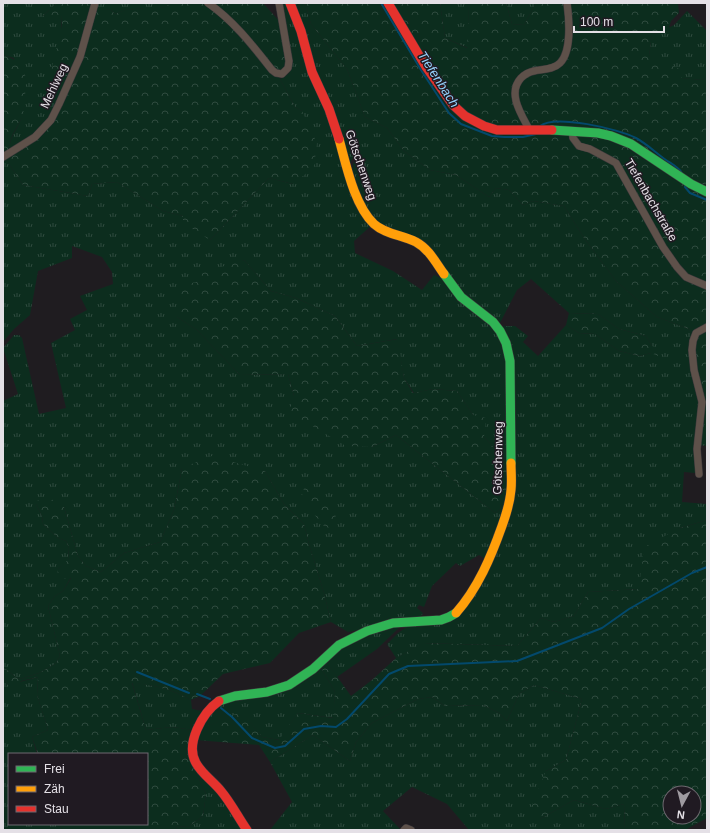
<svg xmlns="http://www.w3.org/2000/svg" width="710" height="833" font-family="Helvetica,sans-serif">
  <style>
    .grass { fill: url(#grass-tufts) }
    .forest { fill: url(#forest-crowns); fill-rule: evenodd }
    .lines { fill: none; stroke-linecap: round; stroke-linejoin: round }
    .stream { stroke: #03496c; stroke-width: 2 }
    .street-casing { stroke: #3b383b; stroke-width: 8 }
    .fast-casing { stroke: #3b383b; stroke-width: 10 }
    .slow-casing { stroke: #3b383b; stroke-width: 10 }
    .jam-casing { stroke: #3b383b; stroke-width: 10 }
    .street { stroke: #5e514a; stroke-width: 7 }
    .fast { stroke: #30b455; stroke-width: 9 }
    .slow { stroke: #ff9f0a; stroke-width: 9 }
    .jam { stroke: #e5322d; stroke-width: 9 }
    .labels { text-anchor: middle; stroke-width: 3; stroke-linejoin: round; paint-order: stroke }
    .street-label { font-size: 12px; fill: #e4e0e6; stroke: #201a22 }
    .water-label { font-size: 13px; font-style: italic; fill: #94d1fb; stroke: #201a22 }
  </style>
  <defs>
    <pattern id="grass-tufts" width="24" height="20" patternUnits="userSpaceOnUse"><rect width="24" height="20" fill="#0c2d1e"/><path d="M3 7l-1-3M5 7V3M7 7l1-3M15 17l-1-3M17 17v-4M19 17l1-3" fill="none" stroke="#2f4b3f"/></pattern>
    <pattern id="forest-crowns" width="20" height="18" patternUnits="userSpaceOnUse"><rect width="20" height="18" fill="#0c2d1e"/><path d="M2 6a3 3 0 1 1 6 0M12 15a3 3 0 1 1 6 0" fill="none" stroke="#2f4b3f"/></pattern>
  </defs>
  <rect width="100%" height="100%" fill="#1f1c20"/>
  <path class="grass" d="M3 3H57L43 16 62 15 57 106 39 132 10 149C8 136 22 125 23 111 25 94 18 75 14 58L3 55Z
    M97 3H171L165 7 159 8H144L126 10 115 14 111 10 101 9 96 6Z
    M280 3H288L372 225 354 241 355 253 393 271 422 290 434 275 443 279 493 325 505 346 507 462 484 437 473 415 457 391 433 389 414 393 404 378 397 339 357 346 335 316 296 298 271 291 244 260 201 281 177 317 197 330 240 375 288 374 294 396 372 447 396 435 495 513 507 504 487 560 479 555 460 566 456 563 432 586 424 607 419 605 417 608 423 613 422 615 419 619 348 632 331 622 324 593 309 544 304 524 284 504 265 471 182 468 174 510 160 542 124 553 101 572 86 566 78 556 64 507 36 504 42 516 43 524 58 538 66 541 69 548 68 561 58 569 71 577 63 591 55 596 48 606 60 656 55 664 39 673 21 679 17 678 3 667V401L18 394 3 348 14 335H19L22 338 39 414 66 408 51 343 75 330 70 319 87 310 80 296 113 284 112 272 102 257 72 246V258L38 271 30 315 14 329 3 342V160L5 158 23 185 88 196 92 184 117 182 163 211 183 216 210 240 269 178 293 184 302 111 295 107 280 79C288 75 292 72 292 63Z
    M292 3H305L311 24 347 69 365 117 387 128 404 151 430 170 456 175 489 197 496 188 509 190 523 205 533 201 564 206 584 238 616 281 657 317 689 329 693 338 699 394 696 470 695 473 684 472 682 502 707 504V520L680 528 639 589 588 592 574 616 554 622 541 618 517 646 424 643 396 658 387 644 398 633 410 625 453 619 500 541 513 432 502 330 503 326H515L528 336 523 342 538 356 566 325 579 333 595 334 619 351 640 356 651 353 652 346 646 336 619 329 598 314 569 313 531 279 517 290 500 323 468 301 438 262 374 221 352 178 353 164 355 160 353 158 351 161 349 170 329 105Z
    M440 3H469L468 48 445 38Z
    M506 3H536L524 25 512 24Z
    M687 11 707 31V77L702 80 681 78 649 56 652 34 668 31V28L674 25Z
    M702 392 707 393V446L699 445Z
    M403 624 377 649 337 677 326 661 345 646 369 633Z
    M320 666 335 692 334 718 298 713 280 740 262 737 242 712 199 730 215 707 225 702 243 699Z
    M3 677 8 685 38 677 37 695 48 730 32 737 37 754H9V824H59L62 830H3Z
    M132 682C154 686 170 688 191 700L192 709 206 712 194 730 172 727 146 730Z
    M534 685 582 699 566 760 546 771 540 819 574 800 606 809 624 804 625 830H469L447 804 412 787 383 811 400 829V830H270L292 802 270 762 313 735 350 761 356 742 372 723 418 699 432 697 445 706 483 705 499 713 507 721 519 694Z
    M189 744 245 830H176L177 826 188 827 203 816 206 794 186 752Z"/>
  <path class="forest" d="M57 3H94C98 9 105 9 111 10L115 14 125 10 144 8H159L165 7 171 3H263L280 22 286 59V66L282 70 278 71 280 79 295 107 302 111 317 143 314 167 293 184 269 178 210 240 183 223V216L163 211 117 182 92 184 88 196 23 185 5 158 40 137 50 126 58 113 50 76 62 25V16H43Z
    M305 3H440L445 38 467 48 469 3H506L512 24 524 25 536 3H678L679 13 671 21 668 31 652 34 649 56 680 69 682 78 702 80 707 77V393L702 392 696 371 694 342 689 329 657 317 616 281 584 238 564 206 533 201 523 205 509 190 496 188 489 197 456 175 430 170 404 151 387 128 365 117 347 69 311 24Z
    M3 55C27 62 27 74 25 96 24 102 24 109 23 115 19 126 8 137 10 149L3 154Z
    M244 260 271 291 296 298 335 316 357 346 398 339 404 378 413 393 433 389 457 391 473 415 486 418 484 437 507 462V504L495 513 396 435 372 447 346 446 289 412 294 396 288 374 240 375 197 330 177 317 182 285 201 281 202 273Z
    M569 313 598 314 619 329 646 336 652 346 662 351 658 356 651 353 640 356 619 351 595 334 579 333 566 325Z
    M212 456 265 471 284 504 304 524 309 544 324 593 331 622 299 633 270 663 223 674 200 696 191 700C172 689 153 685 132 683L146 730 172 727 194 730 186 752 206 794 203 816 188 827 177 826 176 830H62L59 824H147V754H38L32 737 48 730 37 695 38 677 21 681 17 686 8 685 3 677V667L17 678 21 679 39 673 55 664 60 656 48 606 55 596 63 591 71 578 62 579 57 577 58 569 68 560 69 548 66 541 58 538 43 524 42 516 36 504 39 498C49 497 56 501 64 507L78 556 86 566 101 572 124 553 160 542 174 510 182 468Z
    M305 485 336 509 335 526 331 529 324 526 301 499Z
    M707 520V818L685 830H625L624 804 606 809 574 800 540 819 528 814 546 771 566 760 582 699 534 685 519 694 507 721 499 713 483 705 445 706 432 697 418 699 372 723 356 742 350 761 313 735 270 762 259 745 195 740 199 730 242 711 262 737 279 740 298 713 333 718 335 692 320 666 326 661 351 696 372 680 396 658 423 643 517 646 541 618 554 622 574 616 588 592 639 589 644 547 680 528ZM670 793H694V817H670Z"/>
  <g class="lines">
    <path class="stream" d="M381 3 421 70 449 113 461 124 492 136 504 137H523L536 134
      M540 126C555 114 619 129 636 138 647 144 656 153 666 160 672 164 678 167 682 173
      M685 185V187L690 193 707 200
      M137 672 189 693
      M197 694 210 699
      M221 708 232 717 252 738 275 748 285 746 304 729 321 726 336 727 347 719 389 674 408 666 517 661 602 628 629 609 692 573 707 567"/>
    <defs>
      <path id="street" d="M208 3C234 21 253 46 272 70L276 73 282 74 288 68 289 61 279 3
        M529 129C521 114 507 93 521 78 524 75 529 72 534 71 543 69 553 70 560 63 572 51 569 18 567 3
        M572 131 573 138 579 146 590 149 616 163 663 247 677 267 686 277 707 286
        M3 157 35 137 51 120 59 104 80 57 95 3
        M699 474 697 449 702 402 694 370 692 350 693 341 696 333 707 327
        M404 830 406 828 411 830"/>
      <path id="fast" d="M552 130 598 133 611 136 631 144 691 184 707 192
        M444 274 461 297 493 322 500 331 506 343 510 361 511 463
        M219 701 235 696 267 692 289 685 313 669 339 645 367 631 393 623 441 620 449 617 456 613"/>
      <path id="slow" d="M339 139C346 164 354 205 374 224 385 234 402 235 416 242 429 249 436 263 444 274
        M456 613C478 588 491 557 502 526 506 515 510 502 511 490 512 481 511 472 511 463"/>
      <path id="jam" d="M290 3 301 31 312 72 329 109 339 139
        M388 3 426 67 453 105 465 116 484 126 497 130H552
        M219 701C202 713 185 744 196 763 202 774 213 781 221 791 231 803 238 817 247 830"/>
    </defs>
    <use href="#street" class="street-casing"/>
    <use href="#fast" class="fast-casing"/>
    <use href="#slow" class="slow-casing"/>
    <use href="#jam" class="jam-casing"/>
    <use href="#street" class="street"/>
    <use href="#fast" class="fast"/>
    <use href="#slow" class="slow"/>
    <use href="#jam" class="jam"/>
  </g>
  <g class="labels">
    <g class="street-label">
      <text transform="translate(54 86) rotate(-65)" y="4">Mehlweg</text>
      <text transform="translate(361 165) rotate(71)" y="4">Götschenweg</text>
      <text transform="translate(651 200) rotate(60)" y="4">Tiefenbachstraße</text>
      <text transform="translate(498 458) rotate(-89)" y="4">Götschenweg</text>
    </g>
    <g class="water-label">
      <text transform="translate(439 79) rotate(57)" y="5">Tiefenbach</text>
    </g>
  </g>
  <rect width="710" height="833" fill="none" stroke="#e4e0e6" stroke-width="8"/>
  <rect x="8" y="753" width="140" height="72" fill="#201a22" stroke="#6e6970"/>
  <rect x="16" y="766" width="20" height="6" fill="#30b455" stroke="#6e6970"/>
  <text x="44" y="773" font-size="12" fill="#e4e0e6">Frei</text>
  <rect x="16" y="786" width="20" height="6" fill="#ff9f0a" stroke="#6e6970"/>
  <text x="44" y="793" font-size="12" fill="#e4e0e6">Zäh</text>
  <rect x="16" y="806" width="20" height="6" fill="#e5322d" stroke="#6e6970"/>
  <text x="44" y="813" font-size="12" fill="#e4e0e6">Stau</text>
  <g transform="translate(682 805) rotate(187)"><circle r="19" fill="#201a22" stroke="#6e6970"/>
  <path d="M0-3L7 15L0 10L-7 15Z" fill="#9f9ba1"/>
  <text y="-6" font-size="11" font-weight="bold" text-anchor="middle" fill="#e4e0e6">N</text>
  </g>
  <path d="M574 26v6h90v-6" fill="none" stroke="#e4e0e6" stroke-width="2"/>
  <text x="580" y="26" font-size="12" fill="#e4e0e6" stroke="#201a22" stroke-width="3" paint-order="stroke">100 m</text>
</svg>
